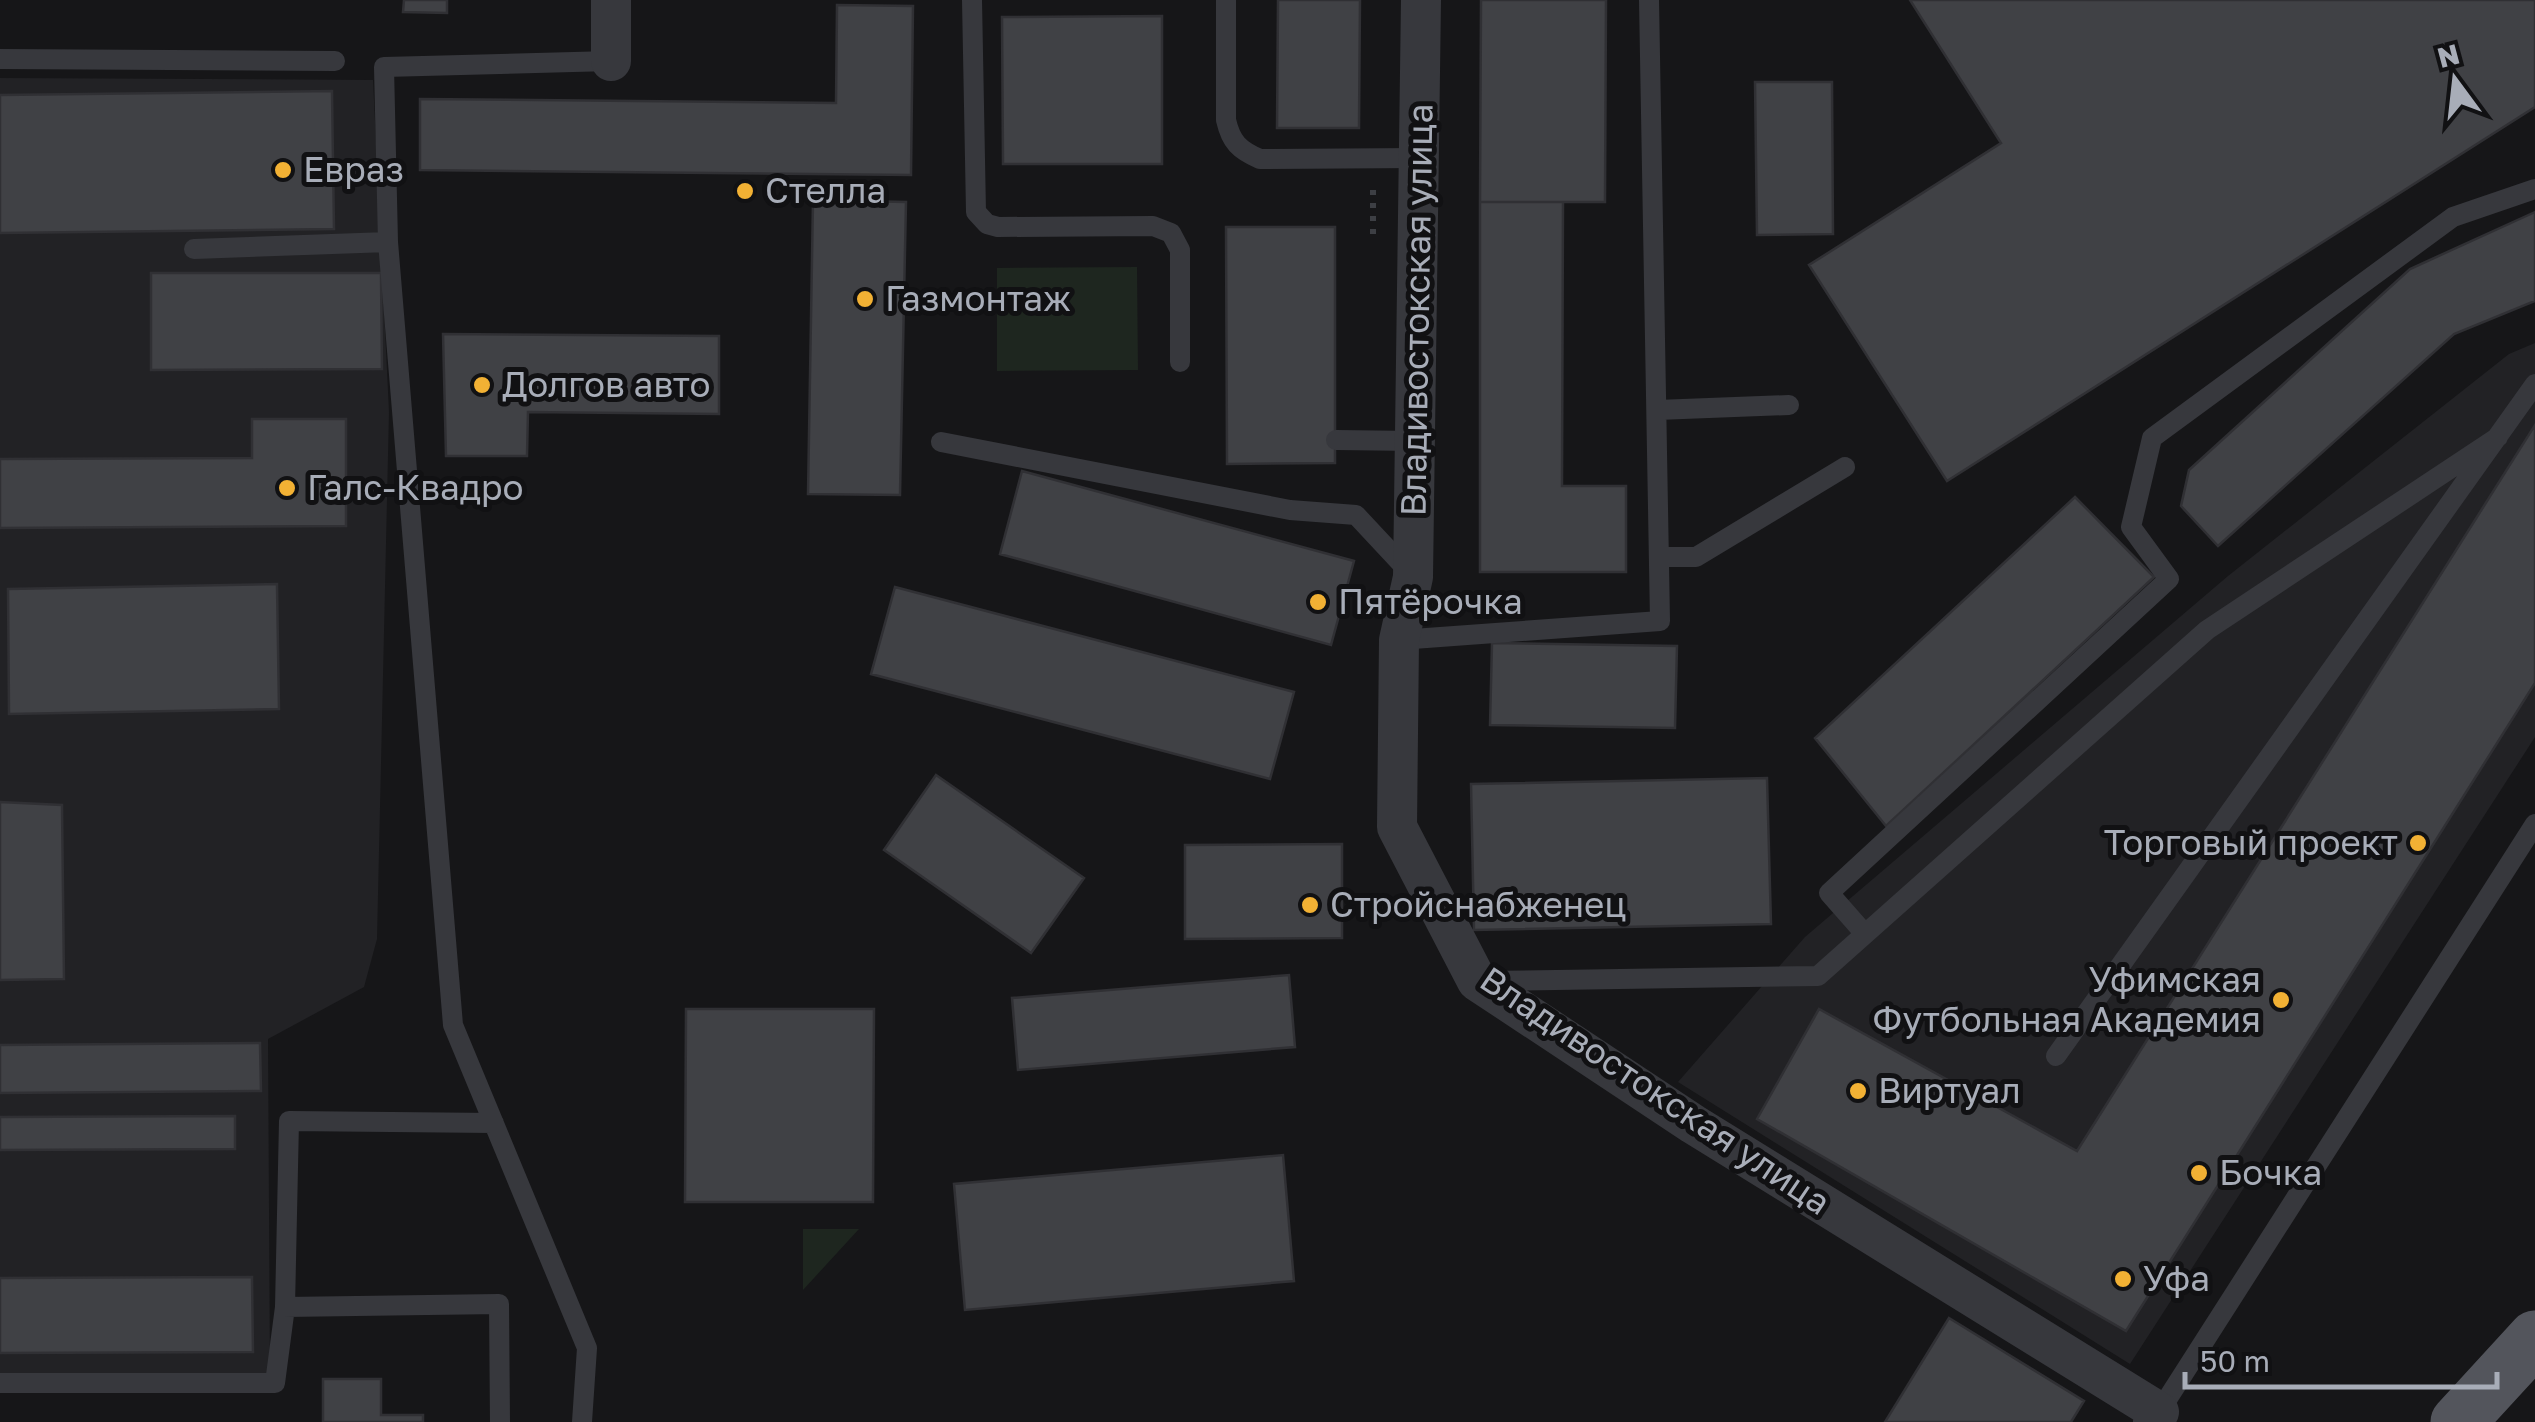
<svg xmlns="http://www.w3.org/2000/svg" width="2535" height="1422" font-family="'Golos Text',sans-serif">
  <style>
    .built { fill: #222225 }
    .green { fill: #1e261f }
    .building { fill: #404145; stroke: #303034; stroke-width: 2.5 }
    .lines { fill: none; stroke-linecap: round; stroke-linejoin: round }
    .path { stroke: #3d3f44; stroke-width: 6; stroke-dasharray: 5 8; stroke-linecap: butt }
    .service { stroke: #37383d; stroke-width: 20 }
    .minor { stroke: #37383d; stroke-width: 40 }
    .primary { stroke: #53555c; stroke-width: 55 }
    .poi-dot { fill: #f2b134; stroke: #111113; stroke-width: 4 }
    .labels { text-anchor: middle; stroke-width: 10; stroke-linejoin: round; paint-order: stroke }
    .poi-label { font-size: 35px; fill: #a8adb8; stroke: #111113; text-anchor: start }
    .street-label { font-size: 35px; fill: #a8adb8; stroke: #111113 }
  </style>
  <rect width="100%" height="100%" fill="#161618"/>
  <path class="built" d="M0 78 373 80 389 412 377 939 364 987 268 1039 270 1377 0 1378Z
    M2535 343V737L2130 1364 1678 1082 1805 937 2228 576 2509 354Z"/>
  <path class="green" d="M1137 267 1138 370 997 371V268Z
    M803 1229H859L803 1290Z"/>
  <path class="building" d="M404 0H447V13L403 12Z
    M1278 0H1360L1359 128H1277Z
    M1481 0H1606L1605 202H1480Z
    M1910 0H2535V107L1947 481 1809 265 2001 143Z
    M837 5 913 6 911 175 420 170V99L836 103Z
    M1162 16V164H1003L1002 17Z
    M1162 16V164H1003L1002 17Z
    M1755 82H1832L1833 234 1757 235Z
    M332 91 334 229 0 233V95Z
    M813 200 906 202 900 495 808 494Z
    M1480 202H1563L1562 486H1626V572H1480Z
    M2535 212V301L2454 334 2218 546 2181 506 2189 470 2410 269Z
    M1226 227H1335V463L1227 464Z
    M151 273H381L382 369 151 370Z
    M443 334 719 336V414L528 412 527 456H446Z
    M252 419H346V526L0 528V459L252 458Z
    M2535 425V683L2126 1331 1757 1119 1819 1009 2077 1151Z
    M1022 471 1354 561 1331 645 1000 554Z
    M2075 497 2154 577 1886 826 1815 738Z
    M277 584 279 709 9 714 8 589Z
    M895 587 1294 692 1270 779 871 674Z
    M1492 643 1677 646 1675 728 1490 725Z
    M936 775 1084 878 1031 953 884 850Z
    M1767 778 1771 924 1474 930 1471 784Z
    M0 802 62 805 64 979 0 980Z
    M1342 844V938L1185 939V845Z
    M1289 975 1295 1047 1018 1070 1012 998Z
    M686 1009H874L873 1202H685Z
    M260 1043 261 1091 0 1093V1045Z
    M235 1116V1149L0 1150V1117Z
    M1283 1155 1294 1281 965 1310 954 1184Z
    M252 1277 253 1352 0 1353V1278Z
    M1949 1318 2084 1401 2071 1422H1885Z
    M323 1379H381V1415H423V1422H323Z"/>
  <g class="lines">
    <path class="path" d="M1373 190V237"/>
    <path class="service" d="M972 0 976 212 987 224 998 227 1153 226 1171 233 1180 250V362
      M1226 0V120C1231 142 1239 150 1260 159L1418 158
      M0 59 335 61
      M388 242 453 1025 587 1348 582 1422
      M194 249 388 242 384 67 611 61
      M1657 410 1789 405
      M1336 440 1415 441
      M941 442 1290 510 1356 515 1412 575
      M1660 557H1696L1845 467
      M1399 640 1660 621 1649 0
      M1865 934 1829 893 2169 579 2131 527 2152 438 2453 217 2535 189
      M1485 981 1818 976 2207 630 2498 437
      M2056 1056 2535 384
      M285 1307 499 1304 500 1422
      M0 1383H275L285 1307 289 1121 494 1123
      M2159 1412 2535 824"/>
    <path class="minor" d="M1421 0 1413 577 1399 640 1397 827 1477 981 1693 1124 2159 1412 2153 1422
      M611 61V0"/>
    <path class="primary" d="M2458 1422 2535 1338"/>
  </g>
  <g class="poi-dot">
    <circle cx="283" cy="170" r="10"/>
    <circle cx="745" cy="191" r="10"/>
    <circle cx="865" cy="299" r="10"/>
    <circle cx="482" cy="385" r="10"/>
    <circle cx="287" cy="488" r="10"/>
    <circle cx="1318" cy="602" r="10"/>
    <circle cx="2418" cy="843" r="10"/>
    <circle cx="1310" cy="905" r="10"/>
    <circle cx="2281" cy="1000" r="10"/>
    <circle cx="1858" cy="1091" r="10"/>
    <circle cx="2199" cy="1173" r="10"/>
    <circle cx="2123" cy="1279" r="10"/>
  </g>
  <g class="labels">
    <g class="poi-label">
      <text x="303" y="182">Евраз</text>
      <text x="765" y="203">Стелла</text>
      <text x="885" y="311">Газмонтаж</text>
      <text x="502" y="397">Долгов авто</text>
      <text x="307" y="500">Галс-Квадро</text>
      <text x="1338" y="614">Пятёрочка</text>
      <text x="2398" y="855" text-anchor="end">Торговый проект</text>
      <text x="1330" y="917">Стройснабженец</text>
      <text x="2261" y="992" text-anchor="end">Уфимская<tspan x="2261" dy="40">Футбольная Академия</tspan></text>
      <text x="1878" y="1103">Виртуал</text>
      <text x="2219" y="1185">Бочка</text>
      <text x="2143" y="1291">Уфа</text>
    </g>
    <g class="street-label">
      <text transform="translate(1417 310) rotate(-89)" y="12">Владивостокская улица</text>
      <text transform="translate(1655 1091) rotate(34)" y="12">Владивостокская улица</text>
    </g>
  </g>
  <g transform="translate(2455 80) rotate(345)" stroke="#111113" stroke-width="8" paint-order="stroke">
  <path d="M0-8L18 38L0 25L-18 38Z" fill="#a8adb8"/>
  <text y="-15" font-size="28" font-weight="bold" text-anchor="middle" fill="#a8adb8">N</text>
  </g>
  <path d="M2185 1372v15h312v-15" fill="none" stroke="#a8adb8" stroke-width="5"/>
  <text x="2200" y="1372" font-size="30" fill="#a8adb8" stroke="#111113" stroke-width="8" paint-order="stroke">50 m</text>
</svg>
